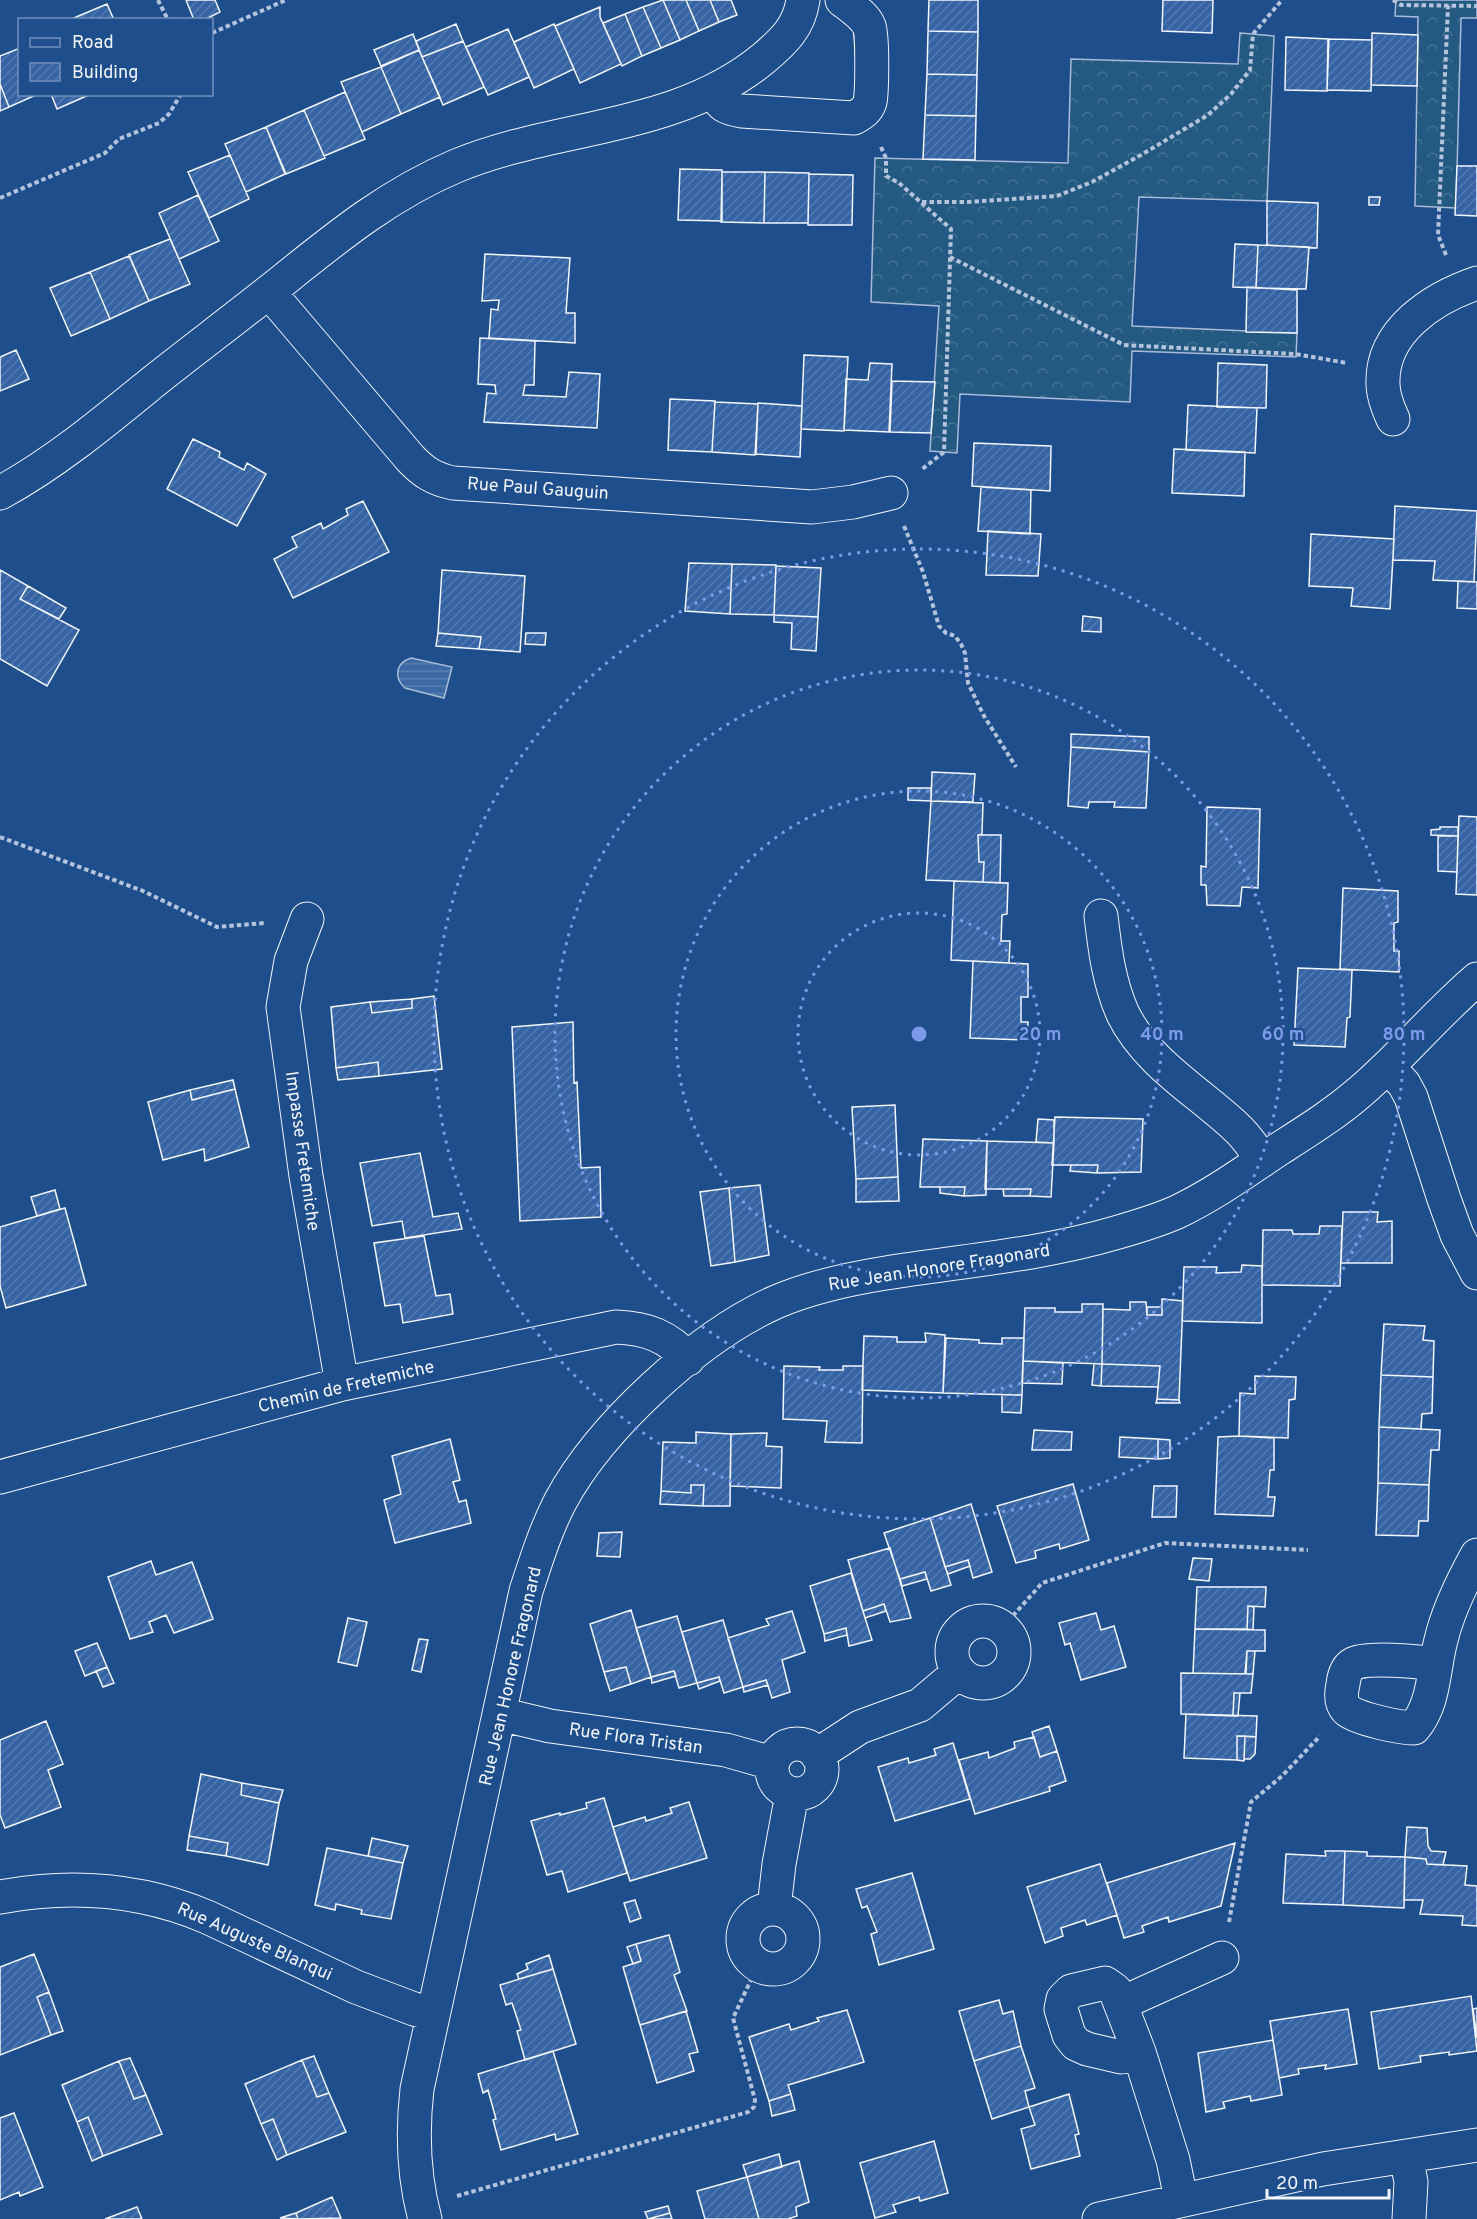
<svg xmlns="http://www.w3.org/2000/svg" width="1477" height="2219" font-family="Overpass,sans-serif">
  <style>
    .forest { fill: url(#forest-crowns); stroke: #a8bbd7; stroke-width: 1.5 }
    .water { fill: url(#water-rules); stroke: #a8bbd7; stroke-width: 1.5 }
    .building { fill: url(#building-hatch); stroke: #f2f6ff; stroke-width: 1.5 }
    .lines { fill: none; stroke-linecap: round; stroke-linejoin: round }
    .minor-casing { stroke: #f2f6ff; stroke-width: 35 }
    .path { stroke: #b3c4dc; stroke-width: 4; stroke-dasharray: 4.5 3; stroke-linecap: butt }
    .minor { stroke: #1f4e8c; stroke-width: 33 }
    .ring { fill: none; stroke: #7d9aea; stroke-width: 3; stroke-dasharray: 3 6 }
    .labels { text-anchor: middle; stroke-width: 4.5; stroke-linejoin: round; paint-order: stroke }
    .street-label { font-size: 18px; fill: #f2f6ff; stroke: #1f4e8c }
    .centre { fill: #7d9aea; stroke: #1f4e8c; stroke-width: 3 }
    .ring-label { font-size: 18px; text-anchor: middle; font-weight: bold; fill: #7d9aea; stroke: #1f4e8c; stroke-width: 4.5; stroke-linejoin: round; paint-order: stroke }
  </style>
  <defs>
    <pattern id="forest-crowns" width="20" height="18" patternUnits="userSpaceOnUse" patternTransform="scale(1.5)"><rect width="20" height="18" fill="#245a82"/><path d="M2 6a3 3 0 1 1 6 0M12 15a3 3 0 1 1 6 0" fill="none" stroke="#447295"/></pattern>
    <pattern id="water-rules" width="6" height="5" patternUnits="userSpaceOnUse" patternTransform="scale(1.5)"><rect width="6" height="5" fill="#3b69a3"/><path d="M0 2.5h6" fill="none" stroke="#587fb1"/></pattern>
    <pattern id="building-hatch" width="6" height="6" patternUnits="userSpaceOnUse" patternTransform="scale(1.5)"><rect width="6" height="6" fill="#3563a3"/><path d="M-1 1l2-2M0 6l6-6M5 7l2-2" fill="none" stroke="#537ab1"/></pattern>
  </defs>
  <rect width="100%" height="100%" fill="#1f4e8c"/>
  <path class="forest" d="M1396 0H1477V18H1461L1456 208 1415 206 1418 17 1395 16Z
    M1240 33 1274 36 1267 201 1139 197 1132 326 1297 333 1296 357 1132 351 1130 402 960 394 957 453 930 451 939 306 871 302 875 158 1068 163 1071 59 1238 64Z"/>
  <path class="water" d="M411 658 452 667 444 698 405 688C393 677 396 663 411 658Z"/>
  <path class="building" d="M186 0H215L220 12 204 20H194Z
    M663 0 680 40 661 48 643 7Z
    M663 0H686L699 31 680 40Z
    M686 0H710L719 22 699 31Z
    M710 0H731L737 15 719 22Z
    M929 0H978V32L928 31Z
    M1163 0H1213L1212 33 1162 31Z
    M107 4 114 20H69Z
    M600 7V17L621 64 580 83 555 26Z
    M643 7 661 48 642 56 625 14Z
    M625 14 642 56 622 66 603 23Z
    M456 24 463 41 422 57 416 41Z
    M554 24 574 69 534 88 514 42Z
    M508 29 529 77 488 95 466 47Z
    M928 31 978 32 977 75 927 74Z
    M1372 33 1418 35 1417 86 1371 85Z
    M413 34 419 50 381 66 374 50Z
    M1286 37 1329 39 1327 91 1285 90Z
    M1328 39 1372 40 1371 91 1327 90Z
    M463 41 484 87 443 105 422 57Z
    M20 48V94H38L9 107 0 84V56Z
    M419 50 440 97 401 114 381 67Z
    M381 67 401 114 362 132 341 82Z
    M927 74 977 75 976 116 925 115Z
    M0 84 9 107 0 111Z
    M345 92 365 139 324 156 304 110Z
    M51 94H91L57 109Z
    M304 110 325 158 286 174 266 127Z
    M925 115 976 116 975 160 923 159Z
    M266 127 285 174 246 192 225 144Z
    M230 155 249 199 209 218 188 172Z
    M1457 166H1477V216L1455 215Z
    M680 169 722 170V221L678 220Z
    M722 172H765L764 223 721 222Z
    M765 172 809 173 808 223H764Z
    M809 174 853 175 852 225H808Z
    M198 195 219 241 179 259 159 213Z
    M1369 197H1380L1379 205H1369Z
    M1267 201 1318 203 1317 248 1267 245Z
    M170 239 190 284 149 301 129 255Z
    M1235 244 1258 245 1256 288 1233 287Z
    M1258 245 1309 247 1306 289 1256 288Z
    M485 254 570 258 566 313H575V343L489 338 491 309 498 310 499 300 482 301Z
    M129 256 149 301 110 319 90 272Z
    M90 272 110 319 71 336 50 288Z
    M1247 287 1297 290V333L1246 332Z
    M480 338 535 341 534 385H525L523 395 566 397 569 372 600 374 597 428 484 422 487 393 496 394 495 385 478 384Z
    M16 350 29 379 0 391V357Z
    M804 355 848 357 844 431 801 429Z
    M870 363 892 364 889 432 844 430 846 379 868 380Z
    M1218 363 1267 365 1266 408 1217 407Z
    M892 381 935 382 931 433 890 432Z
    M670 399 715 401 712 452 668 450Z
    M715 402 758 404 755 455 712 452Z
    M758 403 802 406 800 457 756 454Z
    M1188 405 1257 408 1255 453 1186 450Z
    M193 439 220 452 219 457 244 470 247 463 266 474 237 526 167 489Z
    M974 443 1051 446 1050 491 972 486Z
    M1174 449 1245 452 1244 496 1172 493Z
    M981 487 1031 490 1030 534 978 531Z
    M363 501 389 552 293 598 274 559 297 547 292 537 321 523 323 529 348 515 346 509Z
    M1395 506 1477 511 1474 582 1433 580 1435 561 1393 560Z
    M988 531 1041 534 1038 576 986 575Z
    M1311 534 1394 539 1390 609 1351 606 1353 588 1309 586Z
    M689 563 732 564 730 614 685 611Z
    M732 564 776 565 774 615 730 614Z
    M776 566 821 568 818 617 774 615Z
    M0 570 28 586 20 599 79 630 47 686 0 659Z
    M442 570 525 576 520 652 479 649 481 637 438 633Z
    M1458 581 1477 582V609L1457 608Z
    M28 586 66 608 59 619 20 599Z
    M774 615 818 617 816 651 791 649 792 623 774 622Z
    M1083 616 1101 618V632L1082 631Z
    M438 633 481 637 479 649 436 646Z
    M526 633H546L545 645 525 644Z
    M1071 734 1149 737V752L1071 747Z
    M1071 747 1149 752 1146 808 1114 807 1115 802H1089L1088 808 1068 806Z
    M932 772 975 774 973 802 931 801Z
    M908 788H931V801L908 800Z
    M931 801 983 803 982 834 978 835 979 862H984L983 882 926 880Z
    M1207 807 1260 809 1258 888 1242 887 1240 906 1207 905 1206 885H1201V866L1206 867Z
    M1459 816 1477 817V895L1456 894Z
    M1440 827H1458V836L1431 835V830L1440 829Z
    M978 835H1001L1000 883 983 882 984 862H979Z
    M1438 836H1458L1457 872 1438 871Z
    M954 881 1008 883 1007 914 1002 915 1001 941H1010L1009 963 951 960Z
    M1343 888 1398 891V922L1394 923V951H1399V972L1340 969Z
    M973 961 1028 964V997H1021V1022H1028L1027 1040 970 1038Z
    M1298 968 1352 970 1350 1017 1347 1018 1345 1047 1294 1045Z
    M434 996 442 1069 379 1076 378 1062 336 1068 331 1007 370 1002 372 1013 412 1008V999Z
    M412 999V1008L372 1013 370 1002Z
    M573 1022 574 1083 577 1082 581 1168 600 1167 601 1217 520 1221 512 1027Z
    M378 1062 379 1076 338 1080 336 1068Z
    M233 1080 235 1089 192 1100 190 1090Z
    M235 1089 249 1147 205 1161 204 1149 163 1160 148 1102 190 1090 192 1100Z
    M895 1105 898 1177 856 1179 852 1107Z
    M1055 1117 1143 1119 1141 1172 1097 1173 1098 1165H1052Z
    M1038 1119 1054 1120V1143L1036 1142Z
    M923 1139 987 1141 986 1195 964 1196 965 1187H920Z
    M987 1141 1054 1143 1051 1197 1030 1196 1031 1189H985Z
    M420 1153 433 1217 458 1213 462 1229 405 1238 402 1221 372 1226 360 1163Z
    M1071 1165H1098L1097 1173 1070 1171Z
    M898 1177 899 1201 856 1202V1179Z
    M760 1185 769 1255 735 1262 729 1188Z
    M940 1187H965L964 1196 940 1193Z
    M729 1188 735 1262 711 1266 700 1192Z
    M1003 1189H1031L1030 1196H1004Z
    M55 1190 60 1209 37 1216 31 1197Z
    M65 1208 86 1285 6 1308 0 1286V1227Z
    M1343 1212H1378L1377 1222 1392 1221V1263H1341Z
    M1320 1226H1342L1340 1286 1262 1285 1263 1230H1292L1293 1234H1319Z
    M424 1236 436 1296 450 1294 453 1314 403 1323 400 1304 385 1306 374 1243Z
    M1242 1265 1262 1266V1323L1182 1321 1184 1267H1217L1216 1273 1241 1272Z
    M1162 1299 1183 1301 1179 1400 1157 1399 1160 1366 1102 1364 1103 1309 1130 1310V1302H1146L1147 1315H1162Z
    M1082 1304H1103L1102 1364 1023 1361 1025 1308H1055V1312H1082Z
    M1147 1307H1162V1315H1147Z
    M1384 1324 1425 1326 1423 1340 1434 1341 1433 1377 1381 1375Z
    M925 1333 945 1335 943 1393 862 1390 864 1336 897 1337V1342H926Z
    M946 1338 979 1340V1343L1002 1344V1338H1024L1022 1395 943 1393Z
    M1023 1361 1063 1363 1062 1384 1022 1383Z
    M1094 1364H1102L1101 1386 1092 1385Z
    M1102 1364 1160 1366 1158 1387 1101 1386Z
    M784 1366 820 1367 819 1370H843V1366H863L862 1443 825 1442 827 1421 783 1419Z
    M1381 1375 1433 1377 1432 1413 1422 1414 1421 1429 1379 1427Z
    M1255 1376 1296 1377 1295 1399 1289 1400 1288 1438 1239 1436 1240 1393 1255 1394Z
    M1002 1395H1022L1021 1413 1002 1412Z
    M1157 1399 1179 1400 1180 1403H1156Z
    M1379 1427 1440 1430 1439 1450H1431L1429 1485 1378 1483Z
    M1034 1430 1072 1432 1071 1450H1032Z
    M696 1432 731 1434 730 1506H703L704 1485H691V1493L661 1491 663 1442 696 1443Z
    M767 1433 766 1446 782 1447 781 1488 730 1486 731 1434Z
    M1239 1436 1274 1438V1470H1270L1268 1497H1275L1273 1516 1215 1514 1218 1437Z
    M1120 1437 1158 1439V1459L1119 1457Z
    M450 1439 460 1480 453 1482 459 1502 466 1500 471 1523 395 1543 384 1500 401 1494 392 1456Z
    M1158 1439 1170 1440V1458L1158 1459Z
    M1378 1483 1429 1485 1428 1521H1419L1418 1536 1376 1535Z
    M1073 1484 1089 1540 1060 1549 1059 1544 1035 1551 1036 1558 1016 1563 997 1506Z
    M691 1485H704L703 1506 660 1504 661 1491 691 1493Z
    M1154 1486H1177L1176 1517H1152Z
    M971 1504 992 1572 973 1578 968 1560 945 1567 930 1518Z
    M930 1518 951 1585 931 1591 925 1572 900 1579 884 1533Z
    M622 1532 620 1557 597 1556 599 1533Z
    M890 1548 911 1618 890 1622 884 1604 863 1611 848 1560Z
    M1193 1558 1212 1559 1209 1581 1189 1579Z
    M968 1560 970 1566 948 1574 945 1567Z
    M151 1561 156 1575 192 1562 213 1619 174 1633 166 1615 149 1622 153 1632 130 1639 108 1577Z
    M925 1572 927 1579 902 1586 900 1579Z
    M851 1573 872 1640 849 1646 846 1628 824 1634 810 1586Z
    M1197 1587H1266L1265 1607 1248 1606 1247 1629H1195Z
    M884 1604 886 1611 865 1618 863 1611Z
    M1248 1606 1254 1607 1253 1630 1247 1629Z
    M631 1610 651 1677 631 1684 626 1667 604 1672 590 1624Z
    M792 1611 805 1652 782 1660 790 1692 772 1698 766 1680 743 1687 728 1638 769 1625 766 1619Z
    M1096 1613 1101 1630 1114 1626 1126 1667 1081 1680 1070 1643 1065 1645 1059 1623Z
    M677 1616 697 1683 679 1688 674 1671 651 1677 636 1628Z
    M348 1618 367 1622 357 1666 338 1662Z
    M723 1620 743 1687 724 1693 719 1677 697 1683 682 1632Z
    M846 1628 847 1635 825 1641 824 1634Z
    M1195 1629 1265 1630V1651H1247L1245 1674 1193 1673Z
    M419 1639 428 1640 421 1672 412 1670Z
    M97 1643 107 1667 85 1676 75 1651Z
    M1247 1651H1255L1253 1674H1246Z
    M107 1667 114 1683 103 1687 96 1671Z
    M626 1667 631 1684 610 1691 604 1672Z
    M674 1671 676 1676 652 1683 651 1677Z
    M1181 1673 1253 1674 1251 1693H1234L1233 1716 1181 1714Z
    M719 1677 720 1681 699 1689 697 1683Z
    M766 1680 768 1685 744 1692 743 1687Z
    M1234 1693H1240L1238 1716H1233Z
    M1186 1714 1257 1716 1256 1737 1237 1736V1760L1184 1758Z
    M46 1721 63 1764 48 1770 61 1807 5 1828 0 1815V1740Z
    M1049 1726 1057 1751 1040 1757 1032 1732Z
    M1237 1736H1245L1244 1761 1237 1760Z
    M1245 1736 1256 1737 1255 1754 1250 1759H1244Z
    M1034 1737 1040 1757 1057 1751 1066 1781 1049 1787 1050 1791 975 1814 959 1760 988 1752 989 1758 1015 1748 1014 1742Z
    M953 1743 970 1799 895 1821 878 1767 908 1758 909 1763 936 1755 934 1749Z
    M201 1774 242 1783 241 1795 279 1803 268 1865 226 1856 228 1843 189 1836Z
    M242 1783 283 1790 279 1803 241 1795Z
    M604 1798 627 1873 568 1892 562 1871 547 1875 531 1821 560 1813V1815L587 1808 586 1803Z
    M689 1802 707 1858 630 1881 613 1827 645 1817 646 1821 672 1813 670 1808Z
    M1407 1827 1427 1828 1428 1846 1431 1851 1446 1852 1443 1865 1427 1864 1426 1859 1405 1857Z
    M189 1836 228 1843 226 1856 187 1850Z
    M372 1838 408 1846 403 1863 368 1856Z
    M1235 1843 1221 1906 1169 1922 1168 1917 1142 1926 1144 1932 1124 1938 1107 1883Z
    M327 1848 403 1863 391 1919 361 1914 362 1910 336 1904 335 1910 315 1905Z
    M1325 1851H1345L1343 1905 1283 1903 1286 1854 1326 1856Z
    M1345 1851 1367 1852V1856L1405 1857 1404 1908 1343 1905Z
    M1405 1857 1426 1859 1427 1864 1467 1866 1465 1885 1477 1886V1926L1462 1925 1463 1916 1420 1914 1423 1900H1404Z
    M1100 1864 1117 1915 1087 1925 1085 1920 1061 1928 1063 1936 1045 1943 1027 1887Z
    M912 1873 934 1949 879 1965 871 1934 877 1932 867 1906 862 1908 856 1889Z
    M635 1900 641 1918 630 1922 624 1903Z
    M669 1935 680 1972 674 1975 687 2011 640 2025 623 1967 641 1961 636 1944Z
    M636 1944 641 1961 633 1964 627 1947Z
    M34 1954 49 1992 37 1997 51 2035 0 2055V1967Z
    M549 1955 553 1969 519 1979 517 1974 528 1969 526 1964Z
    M553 1969 576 2044 525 2060 517 2031 521 2030 512 2003 506 2005 500 1985Z
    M49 1992 63 2031 51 2035 37 1997Z
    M1471 1996 1477 2051 1449 2055V2052L1420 2056 1421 2062 1379 2069 1371 2012Z
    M999 2000 1003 2014 1013 2011 1021 2046 974 2061 959 2011Z
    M1477 2008V2038L1473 2009Z
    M1348 2009 1357 2064 1325 2069 1326 2065 1298 2069 1299 2074 1279 2078 1270 2021Z
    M847 2010 864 2062 788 2085 791 2094 769 2101 749 2037 789 2024 791 2030 819 2021 817 2018Z
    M686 2011 698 2052 689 2054 694 2071 657 2083 640 2025Z
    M1273 2040 1282 2095 1251 2101 1250 2096 1223 2102 1225 2108 1206 2112 1198 2053Z
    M1021 2046 1035 2088 1025 2091 1029 2107 992 2119 974 2061Z
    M553 2051 578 2134 556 2140 555 2134 501 2150 493 2120 496 2119 488 2090 483 2093 478 2074Z
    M314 2056 329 2093 317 2097 302 2060Z
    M130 2058 146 2095 134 2099 119 2061Z
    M302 2060 317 2097 329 2093 346 2132 287 2155 273 2119 261 2124 245 2084Z
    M119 2061 134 2099 146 2095 162 2134 103 2156 88 2117 77 2122 62 2085Z
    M791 2094 795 2110 772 2116 769 2101Z
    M1069 2094 1079 2134 1075 2135 1080 2156 1031 2169 1021 2129 1035 2125 1029 2107Z
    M14 2113 43 2187 20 2196 19 2192 0 2200V2118Z
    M88 2117 103 2156 92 2161 77 2122Z
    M273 2119 287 2155 277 2160 261 2124Z
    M934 2141 948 2193 920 2201 919 2197 893 2205 896 2212 875 2218 860 2163Z
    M779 2154 782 2167 747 2177 743 2165Z
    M799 2161 809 2202 796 2207 797 2216 788 2219H759L747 2177Z
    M747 2177 759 2219H705L697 2191Z
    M332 2197 341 2218 298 2219 296 2213Z
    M668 2206 670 2213 648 2219 645 2212Z
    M137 2207 142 2219H105Z
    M296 2213 298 2219 280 2218Z
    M670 2213 672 2219H648Z"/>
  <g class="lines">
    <defs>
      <path id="minor" d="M713 91C721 106 725 108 742 111L854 118C861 114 867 111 870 102 872 92 873 35 869 26 864 15 852 8 842 0
        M269 292 410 458C423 472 434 479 453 483L812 507 853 502 891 493
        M1393 419C1388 408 1383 396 1383 384 1381 331 1433 298 1477 283
        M0 493C55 463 104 422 153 382 192 351 232 321 271 290 331 242 385 196 456 166 557 124 676 131 764 58 784 41 799 27 803 0
        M1101 916C1105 950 1109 983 1123 1014 1147 1063 1199 1092 1237 1128 1247 1137 1254 1149 1263 1160
        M307 919 291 961 283 1007 306 1176 342 1384
        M1388 1067 1404 1084 1411 1097 1444 1199 1457 1235 1477 1273
        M0 1477 342 1384 616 1327C646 1328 668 1336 688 1359
        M952 1652a31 31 0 1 1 62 0a31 31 0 1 1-62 0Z
        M1436 1664C1420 1662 1366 1656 1353 1664 1346 1668 1344 1676 1343 1684 1341 1693 1340 1703 1347 1710 1358 1719 1400 1728 1414 1728 1435 1703 1433 1670 1441 1640 1448 1610 1462 1582 1477 1555
        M500 1714 550 1726 726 1750 772 1763
        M772 1769a25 25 0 1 1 50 0a25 25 0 1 1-50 0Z
        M817 1755 860 1727 920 1705 959 1672
        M0 1897C70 1884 141 1889 207 1917L356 1987 414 2009 433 2014
        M774 1908 779 1864 792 1794
        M743 1939a30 30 0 1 1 60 0a30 30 0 1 1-60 0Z
        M1122 2003 1222 1958
        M1139 2052 1121 2057 1087 2049 1076 2044 1069 2035 1061 2009 1063 1999 1071 1991 1105 1983 1115 1990 1139 2052 1173 2160 1181 2199
        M1406 2156 1411 2182 1409 2219
        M425 2219C413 2175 412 2133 417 2089L526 1591C536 1561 545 1531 560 1502 600 1427 699 1336 776 1302 811 1287 848 1279 886 1273 962 1261 1040 1255 1115 1233 1136 1227 1157 1221 1177 1212 1213 1195 1246 1171 1279 1149 1307 1131 1336 1113 1361 1091 1402 1056 1436 1014 1477 979
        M1099 2219 1323 2169 1477 2145"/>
    </defs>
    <use href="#minor" class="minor-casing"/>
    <path class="path" d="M158 0 168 20
      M1393 0 1401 5 1477 6
      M212 33 286 0
      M881 147 886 158V176L899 183 951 229 944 452 921 470
      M0 198 105 153 119 139 159 123 169 114 181 94
      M922 202H968L1057 196 1092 182 1141 155 1208 115 1231 94 1250 70 1253 34 1282 0
      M1446 255 1438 235 1448 6
      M950 257 1124 345 1295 354 1347 363
      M904 526 923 572 939 626 946 633 955 636 961 644 965 653 968 683 984 716 1016 767
      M0 837 143 891 217 927 265 923
      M1003 1627 1042 1583 1165 1543 1308 1550
      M1229 1922 1251 1802 1282 1776 1320 1736
      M457 2196 748 2112 754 2107 755 2100 733 2018 758 1965"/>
    <use href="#minor" class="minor"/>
  </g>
  <g class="ring">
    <circle cx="919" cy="1034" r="121"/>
    <circle cx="919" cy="1034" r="243"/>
    <circle cx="919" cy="1034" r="364"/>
    <circle cx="919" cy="1034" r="485"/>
  </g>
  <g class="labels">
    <g class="street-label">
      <text transform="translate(538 488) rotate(4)" y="6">Rue Paul Gauguin</text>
      <text transform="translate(303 1151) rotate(82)" y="6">Impasse Fretemiche</text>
      <text transform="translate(939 1267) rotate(-9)" y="6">Rue Jean Honore Fragonard</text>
      <text transform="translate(346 1386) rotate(-13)" y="6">Chemin de Fretemiche</text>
      <text transform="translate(510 1676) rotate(-77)" y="6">Rue Jean Honore Fragonard</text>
      <text transform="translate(636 1738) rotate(8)" y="6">Rue Flora Tristan</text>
      <text transform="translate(255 1941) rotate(24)" y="6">Rue Auguste Blanqui</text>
    </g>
  </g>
  <circle cx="919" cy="1034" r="9" class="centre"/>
  <g class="ring-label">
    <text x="1040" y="1040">20 m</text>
    <text x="1162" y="1040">40 m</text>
    <text x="1283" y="1040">60 m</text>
    <text x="1404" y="1040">80 m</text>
  </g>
  <rect x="18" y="18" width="195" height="78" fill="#1f4e8c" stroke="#7391ba" stroke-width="1.5"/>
  <rect x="30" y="38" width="30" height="9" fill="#1f4e8c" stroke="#7391ba" stroke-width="1.5"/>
  <text x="72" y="48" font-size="18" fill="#f2f6ff">Road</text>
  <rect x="30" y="63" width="30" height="18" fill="url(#building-hatch)" stroke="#7391ba" stroke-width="1.5"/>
  <text x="72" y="78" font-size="18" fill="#f2f6ff">Building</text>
  <path d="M1267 2189v9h122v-9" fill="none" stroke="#f2f6ff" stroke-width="3"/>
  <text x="1276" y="2189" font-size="18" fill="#f2f6ff" stroke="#1f4e8c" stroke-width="4.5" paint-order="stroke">20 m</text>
</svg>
